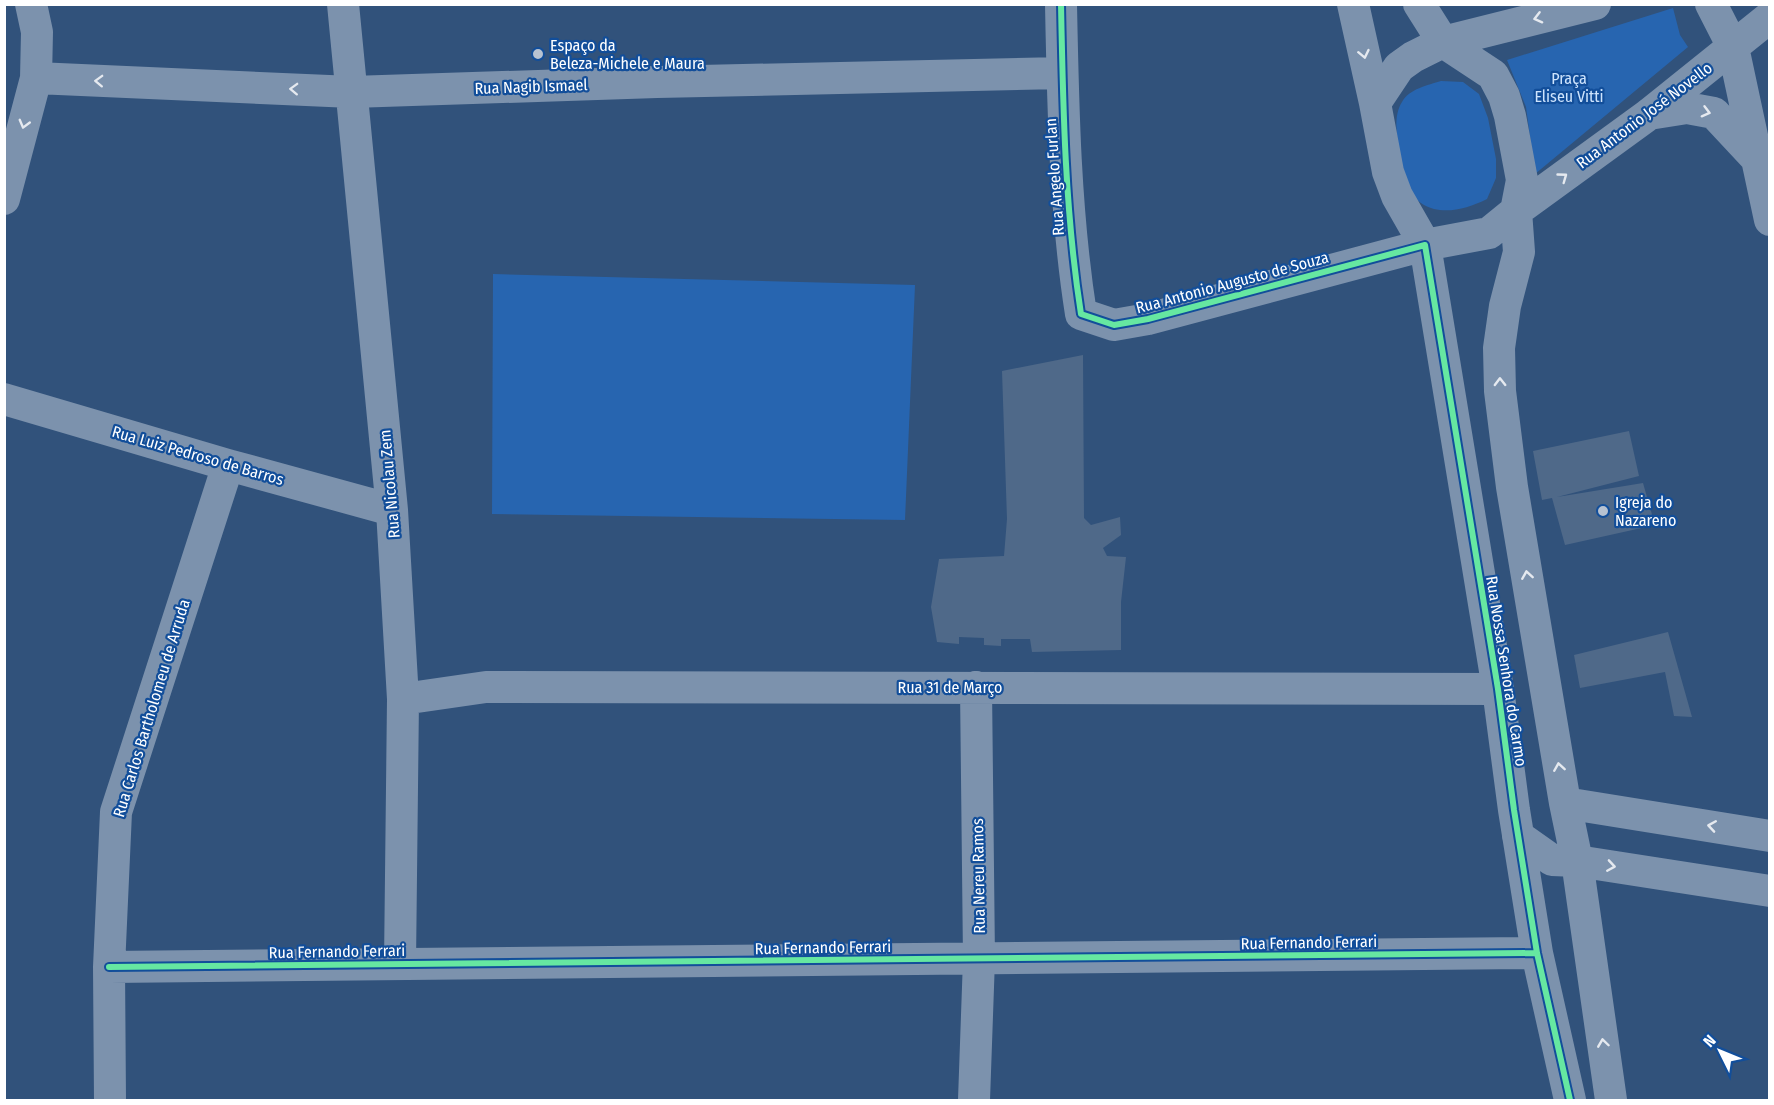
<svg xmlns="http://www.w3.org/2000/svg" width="1774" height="1105" font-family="'Fira Sans Condensed',sans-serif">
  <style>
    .green { fill: #2765b0 }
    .building { fill: #4f6989 }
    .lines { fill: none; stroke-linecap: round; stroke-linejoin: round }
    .minor { stroke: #7c92ad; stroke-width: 32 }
    .cycleway-casing { stroke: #124e9a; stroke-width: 10 }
    .cycleway { stroke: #66e7a1; stroke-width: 6 }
    .oneway { stroke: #e5e9ef }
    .poi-dot { fill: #b7c2d1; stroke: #124e9a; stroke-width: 2 }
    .labels { text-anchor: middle; stroke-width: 4.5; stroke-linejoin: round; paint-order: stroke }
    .poi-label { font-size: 16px; fill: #fff; stroke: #124e9a; text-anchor: start }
    .park-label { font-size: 16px; fill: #cee4fd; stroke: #124e9a }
    .street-label { font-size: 16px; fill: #fff; stroke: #124e9a }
  </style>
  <rect width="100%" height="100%" fill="#31527b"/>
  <path class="green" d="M1673 8 1680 35 1688 47 1535 174 1526 107 1507 60Z
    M1441 81 1463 82 1479 94 1488 118 1496 159V178L1487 199C1457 214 1422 219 1405 183 1401 174 1401 161 1399 151 1397 136 1393 116 1402 102 1409 89 1428 85 1441 81Z
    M493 274 915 285 905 520 492 514Z"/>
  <path class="building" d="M1083 355 1084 518 1091 525 1120 517 1121 535 1103 548 1107 556 1126 557 1121 602V650L1032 652 1030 639H1001V646L984 645V638L959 637V644L937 642 931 607 939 559 1004 556 1007 519 1002 371Z
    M1629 431 1639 476 1557 497 1643 483 1655 525 1565 545 1552 498 1542 500 1533 451Z
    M1668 632 1692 717 1674 716 1665 672 1580 688 1574 655Z"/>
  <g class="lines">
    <path class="minor" d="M343 4 392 510 403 699 400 964
      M1061 4C1063 108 1065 212 1081 314L1114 325 1148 319 1425 245 1498 689 1514 810 1537 953 1570 1100
      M1353 4 1375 103
      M1419 4 1443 42 1595 4
      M1711 4 1733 47 1770 220
      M1443 42 1493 75 1504 96 1510 116 1522 180 1516 211 1489 233 1425 245 1397 196 1388 172 1375 103 1399 67 1413 57Z
      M36 78 352 92 657 82 1062 73
      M1649 114 1687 108 1714 113 1756 158
      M4 199 36 78 37 32 31 4
      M4 399 228 465 392 510
      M403 699 486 687 1498 689
      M1565 803 1770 836
      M1518 836 1552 860 1577 861 1770 891
      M109 967 1537 953
      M110 1100 109 967 116 812 228 465
      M974 1100 979 959 976 687
      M1611 1100 1577 861 1565 803 1512 487 1500 391 1499 348 1505 306 1519 252 1516 211 1648 115 1770 17"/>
    <defs>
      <path id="cycleway" d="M1061 4C1063 108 1065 212 1081 314L1114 325 1148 319 1425 245 1498 689 1514 810 1537 953 1570 1100
        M109 967 1537 953"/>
    </defs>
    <use href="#cycleway" class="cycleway-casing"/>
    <use href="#cycleway" class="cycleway"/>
  </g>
  <defs><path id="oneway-chevron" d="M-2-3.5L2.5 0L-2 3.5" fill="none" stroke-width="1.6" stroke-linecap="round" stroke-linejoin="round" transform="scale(1.5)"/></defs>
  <g class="oneway">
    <use href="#oneway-chevron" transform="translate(1538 18) rotate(166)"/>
    <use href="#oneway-chevron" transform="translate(1364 54) rotate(78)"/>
    <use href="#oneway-chevron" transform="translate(99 81) rotate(-178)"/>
    <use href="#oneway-chevron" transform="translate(294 89) rotate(-178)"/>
    <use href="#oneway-chevron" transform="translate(1706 112) rotate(15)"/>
    <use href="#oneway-chevron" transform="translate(24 124) rotate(105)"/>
    <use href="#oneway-chevron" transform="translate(1563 177) rotate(-36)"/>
    <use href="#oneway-chevron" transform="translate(1500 382) rotate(-91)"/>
    <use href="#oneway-chevron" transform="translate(1527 575) rotate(-99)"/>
    <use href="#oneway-chevron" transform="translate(1559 767) rotate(-99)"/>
    <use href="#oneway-chevron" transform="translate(1712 826) rotate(-171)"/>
    <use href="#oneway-chevron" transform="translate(1611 866) rotate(9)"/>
    <use href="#oneway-chevron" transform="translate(1603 1043) rotate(-98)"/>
  </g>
  <g class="poi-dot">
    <circle cx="538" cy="54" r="6"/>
    <circle cx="1603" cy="511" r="6"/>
  </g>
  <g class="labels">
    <g class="poi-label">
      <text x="550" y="51">Espaço da<tspan x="550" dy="18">Beleza-Michele e Maura</tspan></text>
      <text x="1615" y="508">Igreja do<tspan x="1615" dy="18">Nazareno</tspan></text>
    </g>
    <g class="park-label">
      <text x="1569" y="84">Praça<tspan x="1569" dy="18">Eliseu Vitti</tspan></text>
    </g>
    <g class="street-label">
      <text transform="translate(531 86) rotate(-2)" y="6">Rua Nagib Ismael</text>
      <text transform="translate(1644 115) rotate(-37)" y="6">Rua Antonio José Novello</text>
      <text transform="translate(1054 177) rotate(-94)" y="6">Rua Angelo Furlan</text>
      <text transform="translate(1232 282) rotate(-15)" y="6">Rua Antonio Augusto de Souza</text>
      <text transform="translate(198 455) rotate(16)" y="6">Rua Luiz Pedroso de Barros</text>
      <text transform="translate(389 484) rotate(-95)" y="6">Rua Nicolau Zem</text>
      <text transform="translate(1507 671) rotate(81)" y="6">Rua Nossa Senhora do Carmo</text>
      <text x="950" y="693">Rua 31 de Março</text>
      <text transform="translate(151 708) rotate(-73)" y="6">Rua Carlos Bartholomeu de Arruda</text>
      <text transform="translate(978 876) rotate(-91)" y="6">Rua Nereu Ramos</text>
      <text transform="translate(1309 942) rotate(-1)" y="6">Rua Fernando Ferrari</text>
      <text transform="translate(823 947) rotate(-1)" y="6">Rua Fernando Ferrari</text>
      <text transform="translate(337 951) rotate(-1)" y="6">Rua Fernando Ferrari</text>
    </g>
  </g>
  <rect width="1774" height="1105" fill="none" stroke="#ffffff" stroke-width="12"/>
  <g transform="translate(1720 1051) rotate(313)" stroke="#124e9a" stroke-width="4.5" paint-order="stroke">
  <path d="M0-4.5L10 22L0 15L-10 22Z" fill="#ffffff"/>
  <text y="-9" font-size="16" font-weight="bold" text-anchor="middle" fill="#ffffff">N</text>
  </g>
</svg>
